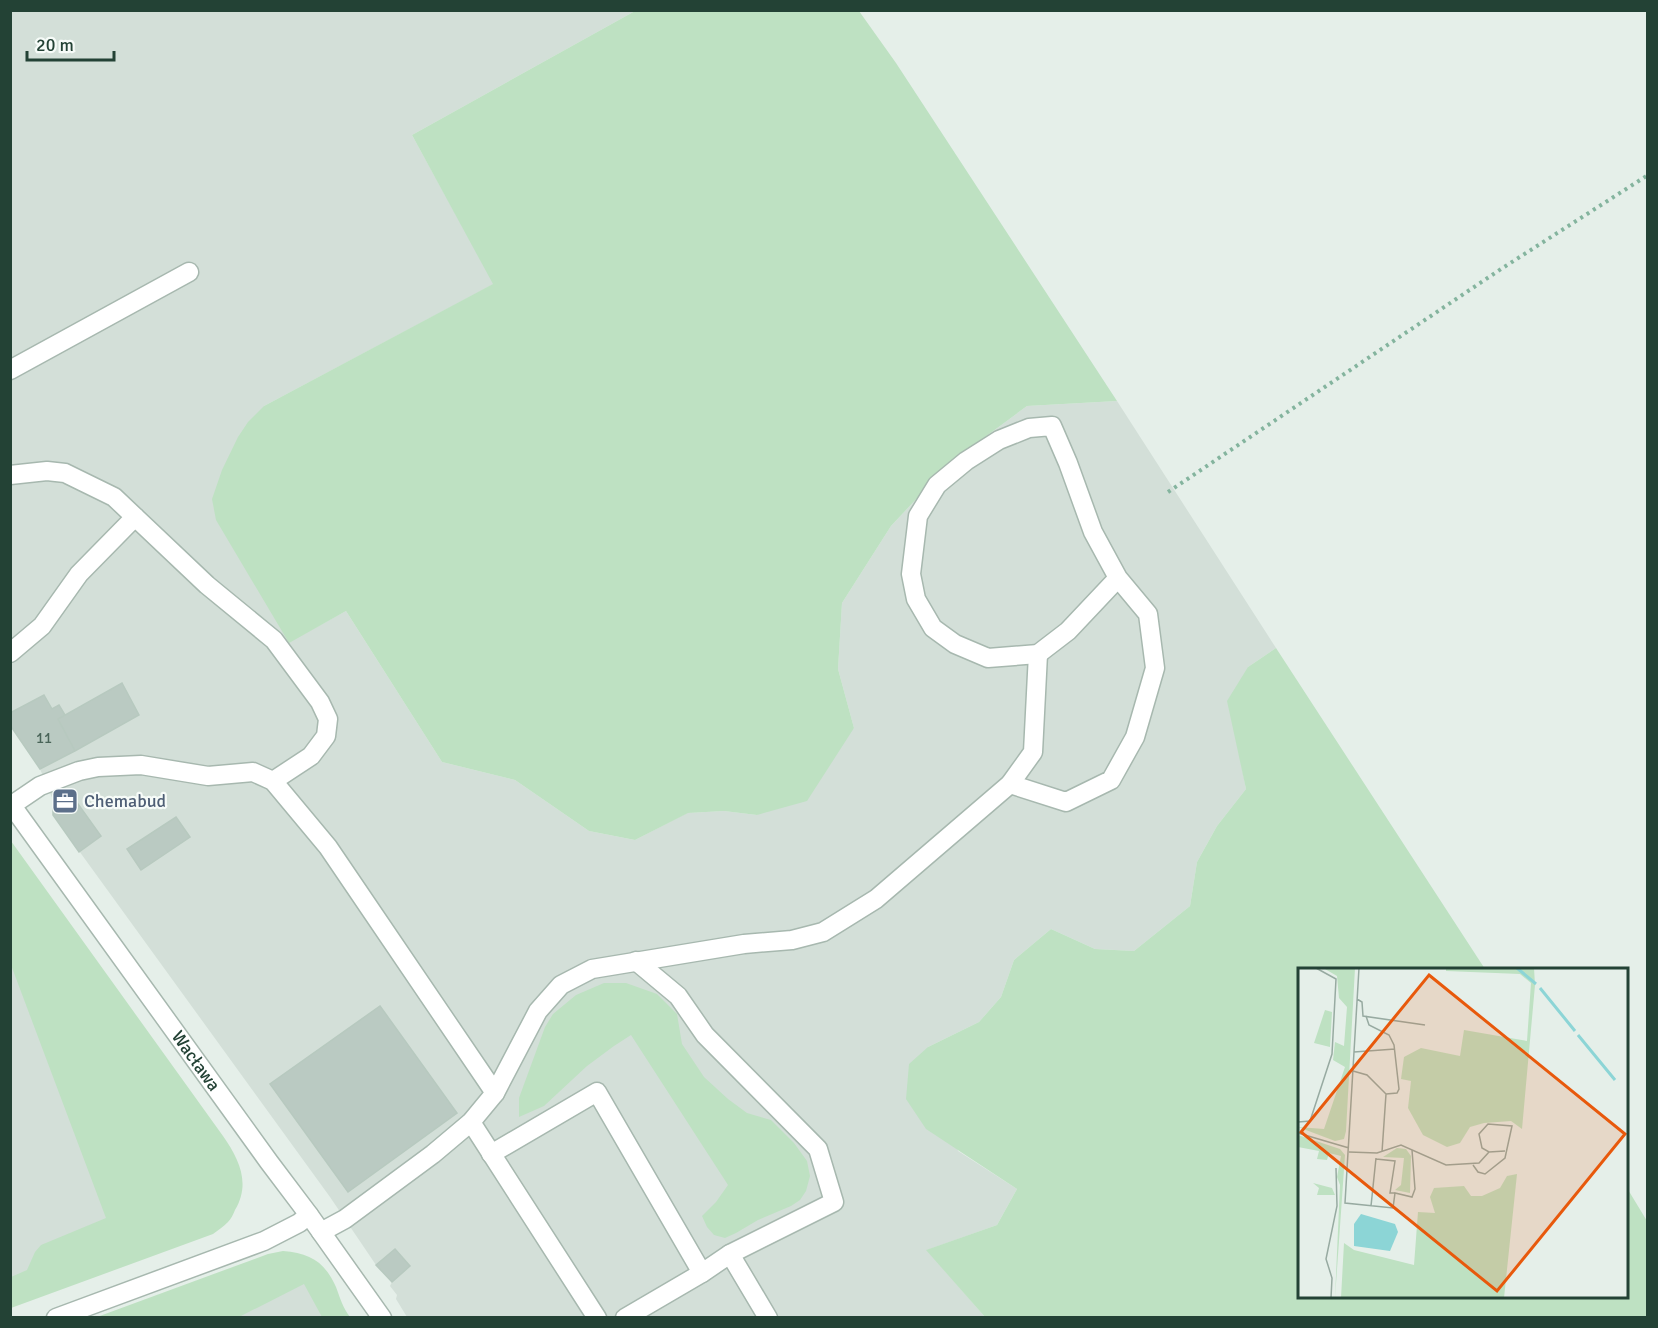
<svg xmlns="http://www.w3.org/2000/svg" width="1658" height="1328" font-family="Signika,sans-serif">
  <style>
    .built { fill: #d3dfd8 }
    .green { fill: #bee1c2 }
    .building { fill: #bacac2; stroke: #b7c9bf; stroke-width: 1.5 }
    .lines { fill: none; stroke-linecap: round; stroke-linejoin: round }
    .minor-casing { stroke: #a7b8af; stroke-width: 21 }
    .path { stroke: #84b49e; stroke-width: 4; stroke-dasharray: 3 4.5; stroke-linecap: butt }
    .minor { stroke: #fff; stroke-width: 18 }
    .labels { text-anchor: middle; stroke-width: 4.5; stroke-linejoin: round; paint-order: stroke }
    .number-label { font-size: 15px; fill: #496458 }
    .service-label { font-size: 18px; fill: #4e5e75; stroke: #f6fbf8; text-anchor: start }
    .street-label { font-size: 18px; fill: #234235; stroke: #f6fbf8 }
    .inset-river { fill: none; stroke: #8cd5d6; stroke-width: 3 }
    .inset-road { fill: none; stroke: #97aaa1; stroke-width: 1.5 }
    .view { fill: #e8590c; fill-opacity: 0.15; stroke: #e8590c; stroke-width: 3 }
    .inset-edge { fill: none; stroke: #234235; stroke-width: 3 }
  </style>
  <rect width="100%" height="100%" fill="#e5efe9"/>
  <path class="built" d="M10 11H635L412 135 494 284 264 406 289 642 346 611 442 762 515 780 589 831 635 840 687 813 724 811 757 815 854 728 838 669 842 603 891 526 951 462 1027 406 1117 401 1276 648 1248 667 1240 757 1246 789 1217 826 1197 862 1190 906 1134 951 1095 949 1051 929 1014 960 1001 997 979 1022 928 1047 958 1151 1017 1189 997 1225 927 1250 985 1317H407L396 1299 397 1295 390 1286 392 1282 376 1265 330 1197 53 815V800L40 769 11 725Z
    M10 848 228 1149 11 1308H10Z
    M296 1269 345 1318H164Z"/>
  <path class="green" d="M635 11H859L896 63 1117 401 1027 406 951 462 891 526 842 603 838 669 854 728 807 801 757 815 724 811 688 813 635 840 589 831 515 780 442 762 346 611 289 643 216 520 212 499 222 470 238 437 248 422 264 406 493 284 412 135Z
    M1276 648 1485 969 1300 970V1296H1626L1627 1188 1647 1221V1317H985L926 1250 997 1225 1017 1189 926 1129 906 1099 909 1064 928 1047 979 1022 1001 997 1014 960 1051 929 1095 949 1134 951 1190 906 1197 862 1217 826 1246 789 1227 701 1248 667Z
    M11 841 223 1136C239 1159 251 1183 235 1210 233 1215 231 1219 228 1222 223 1227 218 1230 213 1234L11 1308V1277L27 1270 35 1252 41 1245 106 1218 11 965Z
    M604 983H626L657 994 677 1014 682 1044 704 1077 728 1099 747 1113 771 1120 794 1143 807 1161 810 1176 806 1191 800 1200 791 1206 758 1220 736 1233 725 1238 714 1235 707 1227 702 1216 716 1202 728 1185 631 1035 614 1046 587 1066 544 1106 519 1117V1098L545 1027 553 1014 576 995Z
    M283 1251C310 1253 325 1262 336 1287 340 1298 343 1308 350 1317H322L304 1284 239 1317H97L268 1254Z"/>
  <path class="building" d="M122 683 139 715 75 751 58 719Z
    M44 695 52 709 59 705 65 715 58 719 75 751 40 769 10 725V713Z
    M68 790 101 836 79 852 53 815V800Z
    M176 817 190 837 141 870 127 849Z
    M380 1006 457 1113 348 1192 270 1084Z
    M395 1249 410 1266 392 1282 376 1265Z"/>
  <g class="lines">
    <defs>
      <g id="minor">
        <path d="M10 370 189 272"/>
        <path d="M10 475 47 471 65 473 114 497 207 585 274 640 320 702 328 719 326 736 311 756 273 781"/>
        <path d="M10 653 42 626 79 574 135 517"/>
        <path d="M1010 784 1066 802 1111 780 1135 737 1155 668 1148 614 1118 578 1093 532 1068 463 1052 426 1029 428 999 440 966 461 937 485 918 516 911 574 916 599 933 628 955 644 988 658 1038 654 1068 631 1118 578"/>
        <path id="s1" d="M10 803 269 1162 309 1215 382 1318"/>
        <path d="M12 805 40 786 79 771 98 767 141 765 208 776 253 772 273 781 328 847 495 1093"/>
        <path d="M636 961 678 996 705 1035 818 1149 834 1202 730 1254 768 1318"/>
        <path d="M471 1122 597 1318"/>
        <path d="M491 1154 597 1092 702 1273 730 1254"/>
        <path d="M321 1232 345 1219 433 1154 471 1122 495 1093 538 1011 561 985 592 969 744 944 792 940 823 932 876 899 1010 784 1033 752 1038 654"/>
        <path d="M56 1318 264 1241 299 1223 309 1215"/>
        <path d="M625 1318 702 1273"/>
      </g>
    </defs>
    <use href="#minor" class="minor-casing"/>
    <path class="path" d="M1168 492 1501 269 1648 175"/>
    <use href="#minor" class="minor"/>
  </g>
  <defs>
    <symbol id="office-square" viewBox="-11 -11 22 22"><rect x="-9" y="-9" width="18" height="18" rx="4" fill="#5c6f8a" stroke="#f6fbf8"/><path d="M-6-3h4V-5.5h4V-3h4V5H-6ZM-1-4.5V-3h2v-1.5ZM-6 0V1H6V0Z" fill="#fff"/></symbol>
  </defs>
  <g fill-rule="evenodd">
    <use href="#office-square" x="50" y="786" width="30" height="30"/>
  </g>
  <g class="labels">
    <g class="number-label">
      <text x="44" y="743">11</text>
    </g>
    <g class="service-label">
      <text x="84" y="807">Chemabud</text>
    </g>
    <g class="street-label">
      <text dy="6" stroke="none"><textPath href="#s1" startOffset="318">Wacława</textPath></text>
    </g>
  </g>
  <g transform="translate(1298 968)">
    <rect width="330" height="330" fill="#e5efe9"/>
    <path d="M57 0 48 163 46 171 37 173 0 159 26 161 47 99 35 92 37 74 46 78 49 39 41 30 39 8 27 1ZM148 0H236L237 17 224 161 213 153 186 155 172 159 162 175 149 179 125 167 110 140 113 113 103 111 106 89 123 80 162 88 166 62 229 73 233 15 222 6 148 3ZM27 42 34 44 32 79 16 75ZM0 167 42 181 47 187 37 330 42 217 39 209 43 188 31 185 29 192 19 191 21 183 0 179ZM99 180 108 181 113 188 112 225 97 222 103 217 106 190 85 189ZM219 206 206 330H43L46 275 56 282 116 297 120 244 137 245 132 229 136 220 166 218 173 228H184L202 220 209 208ZM15 215 34 220 37 227H19L21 220Z" fill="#bee1c2"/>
    <path d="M63 246 97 256 100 264 92 283 56 278V256Z" fill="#8cd5d6"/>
    <path class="inset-river" d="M219 0 238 16M242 20 277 63M280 67 317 112"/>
    <path class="inset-road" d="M61 0 47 235 95 240 97 225 114 229 117 221 114 182M59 31 64 34 65 48 127 57M68 48 71 57 91 67 96 77 101 121 99 125 88 126M56 84 97 81M55 103 69 107 88 126 84 184M0 154 12 153 34 86 38 11 18 0M0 165 51 180M51 184 79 185 103 177 148 197 181 195 191 184M78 191 97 193 92 225H97M175 197 180 204 187 206 207 190 214 158 190 156 181 166 184 180 191 184 207 183M73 238 78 190M33 330 34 310 28 291 39 238 38 200"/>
    <path class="view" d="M131 7 327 166 199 323 3 164Z"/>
    <rect width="330" height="330" class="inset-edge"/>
  </g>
  <rect width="1658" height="1328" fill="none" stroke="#234235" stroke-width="24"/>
  <path d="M27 51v9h87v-9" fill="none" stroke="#234235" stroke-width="3"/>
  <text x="36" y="51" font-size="18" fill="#234235" stroke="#f6fbf8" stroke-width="4.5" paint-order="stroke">20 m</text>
</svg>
